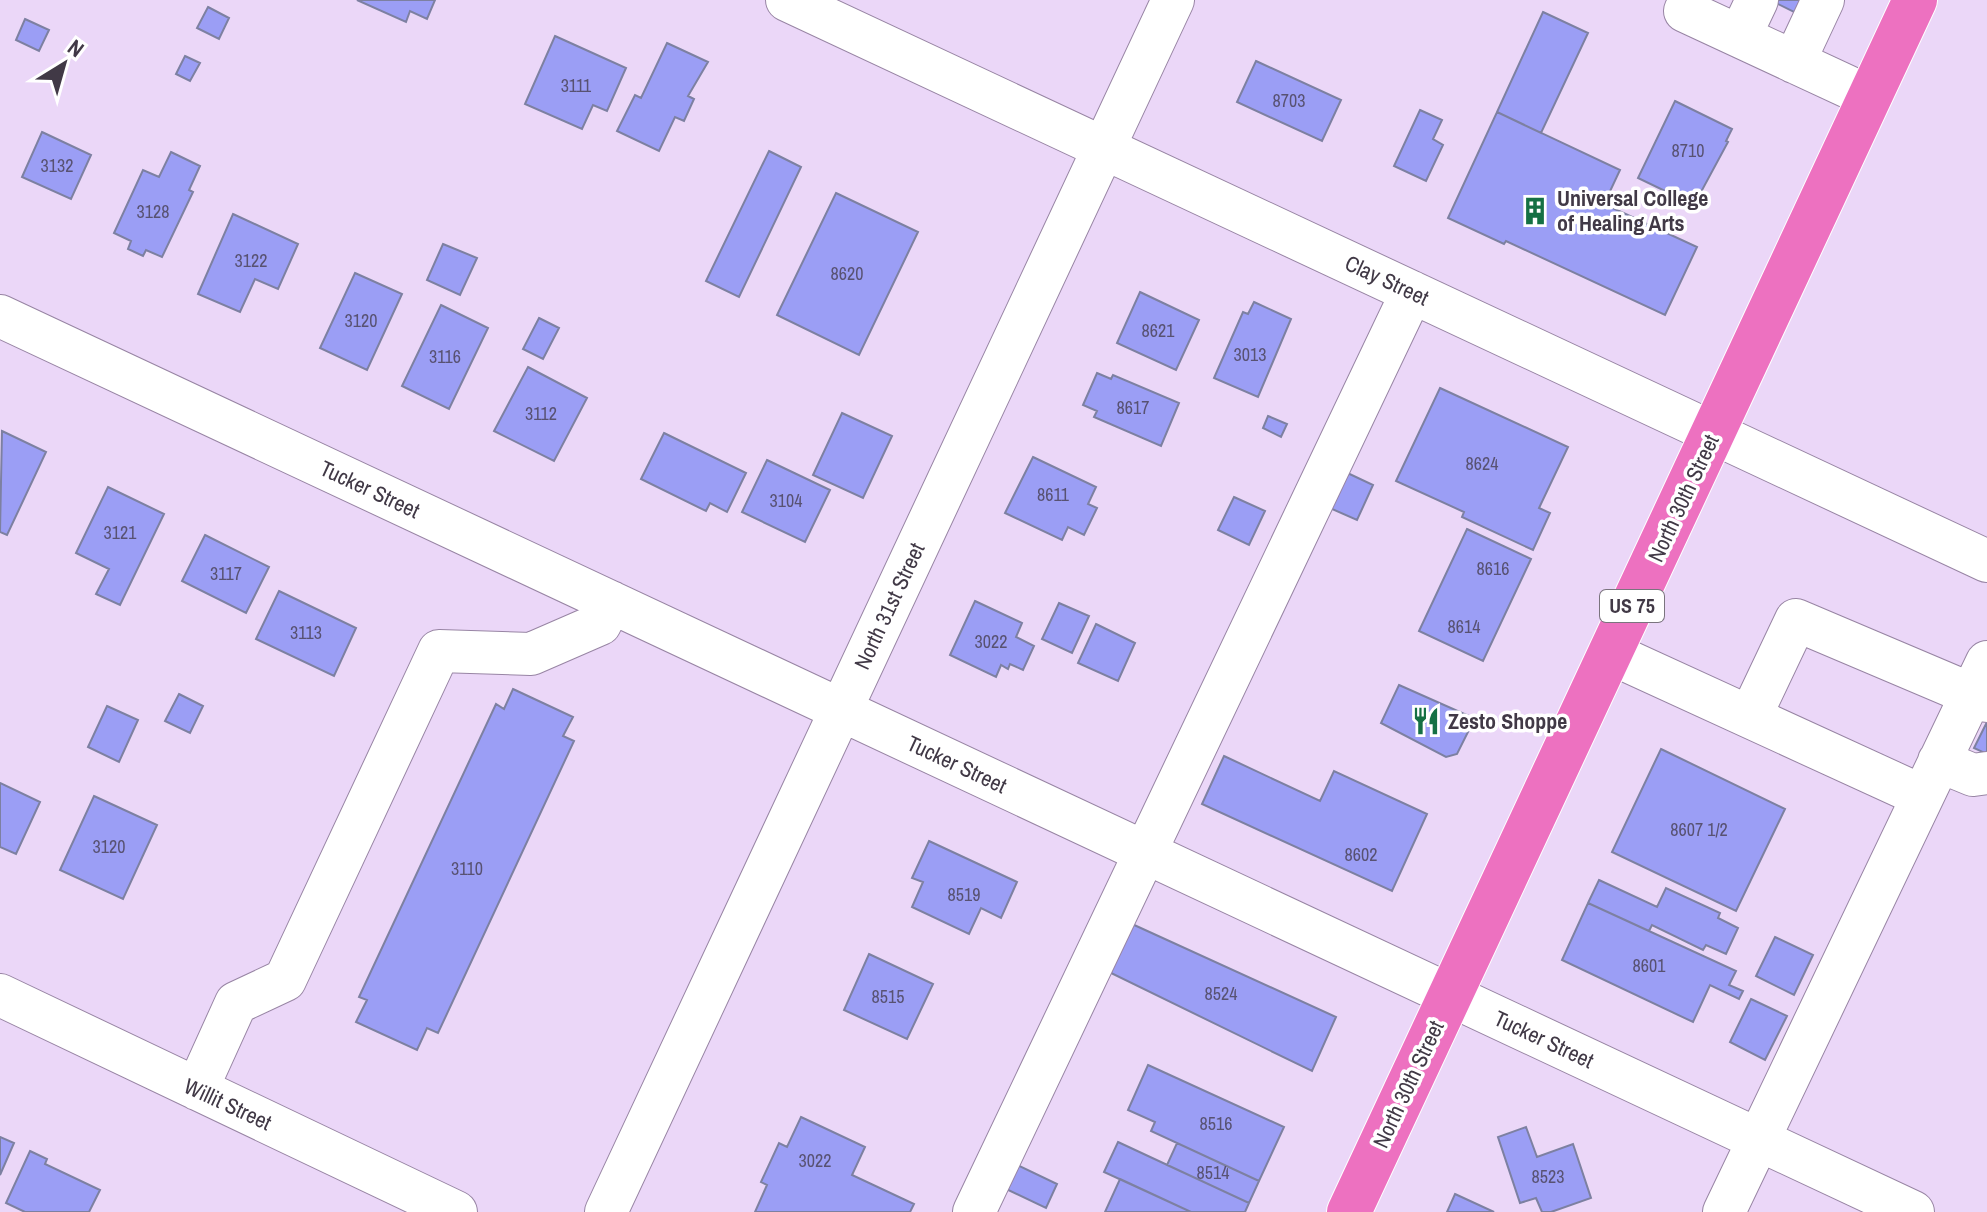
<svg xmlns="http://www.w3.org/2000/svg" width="1987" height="1212" font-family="'Archivo Narrow',sans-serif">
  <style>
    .building { fill: #9b9ef5; stroke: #7d80a1; stroke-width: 2 }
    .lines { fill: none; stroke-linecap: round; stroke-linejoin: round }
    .minor-casing { stroke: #9885a4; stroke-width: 44 }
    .highway-casing { stroke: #fff; stroke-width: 46 }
    .minor { stroke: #fff; stroke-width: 42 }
    .highway { stroke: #ed71c0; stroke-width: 44 }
    .labels { text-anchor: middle; stroke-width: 7; stroke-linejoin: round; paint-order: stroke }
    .number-label { font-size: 18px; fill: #585272 }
    .shield { fill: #fff; stroke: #7a747e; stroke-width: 2 }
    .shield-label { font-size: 20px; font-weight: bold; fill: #413946 }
    .poi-label { font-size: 22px; font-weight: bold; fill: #413946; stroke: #fff; text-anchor: start }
    .street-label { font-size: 22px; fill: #413946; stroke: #fff }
  </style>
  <rect width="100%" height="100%" fill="#ebd7f8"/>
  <path class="building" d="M357 0H435L427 19 410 11 406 22Z
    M1770 0H1802L1796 13Z
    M208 7 229 18 219 39 197 28Z
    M1543 12 1588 33 1541 133 1497 112Z
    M25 19 49 30 39 51 16 40Z
    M555 36 626 68 607 111 593 105 582 129 525 104Z
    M667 43 708 62 688 96 694 99 684 121 675 117 659 151 617 131 635 95 641 98Z
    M185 56 200 63 190 81 176 74Z
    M1256 61 1341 100 1322 141 1237 102Z
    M1675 101 1732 129 1726 141 1728 142 1694 205 1638 178Z
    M1420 110 1442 120 1433 139 1443 145 1426 181 1394 166Z
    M1497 112 1620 170 1604 204 1697 247 1665 315 1506 241 1504 244 1448 218Z
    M42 132 91 155 71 199 22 177Z
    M769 151 801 167 739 297 706 281Z
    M171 152 200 166 189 190 193 192 162 257 146 250 143 256 128 249 131 241 114 233 143 170 159 177Z
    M836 193 918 232 859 355 777 315Z
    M233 214 298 244 278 289 255 279 240 312 198 294Z
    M443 244 477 258 460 295 427 280Z
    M355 273 402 294 367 370 320 348Z
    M1140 292 1199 320 1176 370 1117 343Z
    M1254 302 1291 319 1258 397 1214 378 1243 312 1248 314Z
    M441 305 488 328 449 409 402 386Z
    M539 318 559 328 543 359 523 349Z
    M528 367 587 398 554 461 494 431Z
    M1097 373 1111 379 1113 375 1179 403 1161 446 1094 417 1097 411 1083 405Z
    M1440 388 1568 447 1539 508 1550 513 1533 550 1462 517 1464 512 1396 481Z
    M842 413 892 436 863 498 813 475Z
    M1268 416 1287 424 1281 437 1263 428Z
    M2 431 46 452 7 535 0 532Z
    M664 433 746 473 727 512 710 503 706 511 641 479Z
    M1033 457 1096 487 1088 504 1097 508 1084 535 1068 527 1062 540 1005 513Z
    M767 460 830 490 805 542 742 512Z
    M1339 469 1373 485 1357 520 1323 505Z
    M108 487 164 514 120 605 96 594 109 569 76 553Z
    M1234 497 1265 511 1249 545 1218 530Z
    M1467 529 1531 559 1483 661 1419 631Z
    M205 535 269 567 246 613 182 581Z
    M279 591 356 628 334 676 256 639Z
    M975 601 1022 623 1016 637 1034 646 1023 670 1010 664 1008 669 1001 665 996 677 950 655Z
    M1059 603 1089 616 1072 653 1042 639Z
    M1096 624 1135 643 1118 681 1078 663Z
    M1399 685 1469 716 1472 724 1457 754 1446 757 1381 723Z
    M513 689 573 717 563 736 574 741 438 1033 427 1028 417 1050 356 1022 367 1000 359 997 496 704 504 709Z
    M179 694 203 706 190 733 165 721Z
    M107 706 138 720 119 762 88 747Z
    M1987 722V754L1974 748Z
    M1661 749 1785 809 1736 911 1612 852Z
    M1224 756 1320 801 1334 771 1427 814 1392 891 1202 804Z
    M0 783 40 802 16 854 0 847Z
    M94 796 157 825 123 899 60 870Z
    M929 841 1017 882 1001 918 981 908 969 934 912 907 923 882 912 878Z
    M1599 880 1657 907 1666 888 1720 913 1718 918 1738 928 1726 954 1706 945 1703 950 1652 925 1649 931 1588 903Z
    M1588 903 1736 971 1729 985 1743 991 1739 999 1710 985 1693 1022 1562 960Z
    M1132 924 1336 1017 1312 1071 1109 972Z
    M1775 937 1813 955 1794 995 1756 976Z
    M869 954 933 984 907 1039 844 1010Z
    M1751 999 1787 1016 1765 1060 1730 1042Z
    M1148 1065 1284 1127 1259 1181 1151 1131 1155 1122 1128 1110Z
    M801 1117 865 1147 852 1175 914 1204 910 1212H755L767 1185 761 1182 779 1143 787 1147Z
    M1526 1127 1537 1157 1573 1144 1591 1198 1551 1212H1542L1536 1198 1520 1203 1498 1137Z
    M0 1137 14 1143 0 1175Z
    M1118 1142 1249 1203 1245 1212H1191L1104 1172Z
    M1177 1143 1259 1181 1249 1203 1167 1165Z
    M30 1151 47 1159 45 1164 100 1190 89 1212H25L6 1203Z
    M1015 1164 1057 1184 1046 1208 1004 1188Z
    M1120 1179 1191 1212H1105Z
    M1455 1194 1494 1212H1447Z"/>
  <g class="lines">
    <defs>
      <path id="minor" d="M787 0 1987 561
        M1690 0 1685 11 1870 97
        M1740 36 1757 0
        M1794 62 1823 0
        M0 316 1913 1212
        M1610 653 1922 796
        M1750 717 1796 620 1987 701
        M1939 761 1973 775 1987 773
        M0 995 456 1212
        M197 1089 236 1003 285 980 439 651 531 654 600 624 611 602
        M606 1212 1173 0
        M974 1212 1412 292
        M1724 1212 1987 662"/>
      <path id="highway" d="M1349 1212 1915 0"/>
    </defs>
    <use href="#minor" class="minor-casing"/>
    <use href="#highway" class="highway-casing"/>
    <use href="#minor" class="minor"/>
    <use href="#highway" class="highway"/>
  </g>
  <defs>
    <symbol id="building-bare" viewBox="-9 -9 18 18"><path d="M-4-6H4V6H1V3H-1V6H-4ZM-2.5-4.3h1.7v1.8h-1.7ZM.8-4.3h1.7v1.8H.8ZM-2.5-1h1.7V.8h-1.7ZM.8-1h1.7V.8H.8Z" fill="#157044" stroke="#fff" stroke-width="2.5" paint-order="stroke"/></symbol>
    <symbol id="restaurant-bare" viewBox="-9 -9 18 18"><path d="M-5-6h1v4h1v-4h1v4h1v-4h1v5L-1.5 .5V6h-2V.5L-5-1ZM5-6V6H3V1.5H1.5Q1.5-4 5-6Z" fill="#157044" stroke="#fff" stroke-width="2.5" paint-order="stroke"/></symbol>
  </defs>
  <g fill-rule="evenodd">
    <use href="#building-bare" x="1515" y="191" width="40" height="40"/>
    <use href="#restaurant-bare" x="1406" y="701" width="40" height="40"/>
  </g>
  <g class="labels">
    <g class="number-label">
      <text x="576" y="92">3111</text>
      <text x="1289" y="107">8703</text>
      <text x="1688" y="157">8710</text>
      <text x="57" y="172">3132</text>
      <text x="153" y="218">3128</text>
      <text x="251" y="267">3122</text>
      <text x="847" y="280">8620</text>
      <text x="361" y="327">3120</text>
      <text x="1158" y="337">8621</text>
      <text x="1250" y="361">3013</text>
      <text x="445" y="363">3116</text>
      <text x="1133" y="414">8617</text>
      <text x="541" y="420">3112</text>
      <text x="1482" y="470">8624</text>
      <text x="1053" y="501">8611</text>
      <text x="786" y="507">3104</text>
      <text x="120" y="539">3121</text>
      <text x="1493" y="575">8616</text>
      <text x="226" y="580">3117</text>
      <text x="1464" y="633">8614</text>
      <text x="306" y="639">3113</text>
      <text x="991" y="648">3022</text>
      <text x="1699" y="836">8607 1/2</text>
      <text x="109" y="853">3120</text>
      <text x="1361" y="861">8602</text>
      <text x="467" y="875">3110</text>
      <text x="964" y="901">8519</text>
      <text x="1649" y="972">8601</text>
      <text x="1221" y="1000">8524</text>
      <text x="888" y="1003">8515</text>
      <text x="1216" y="1130">8516</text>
      <text x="815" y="1167">3022</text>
      <text x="1213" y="1179">8514</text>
      <text x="1548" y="1183">8523</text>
    </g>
    <rect class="shield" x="1600" y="590" width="64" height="32" rx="6"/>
    <g class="shield-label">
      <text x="1632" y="613">US 75</text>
    </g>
    <g class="poi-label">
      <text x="1557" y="206">Universal College<tspan x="1557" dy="25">of Healing Arts</tspan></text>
      <text x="1448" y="729">Zesto Shoppe</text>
    </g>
    <g class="street-label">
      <text transform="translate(1387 280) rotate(25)" y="8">Clay Street</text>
      <text transform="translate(370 489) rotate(25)" y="8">Tucker Street</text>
      <text transform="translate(1683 498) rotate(-65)" y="8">North 30th Street</text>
      <text transform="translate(889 606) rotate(-65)" y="8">North 31st Street</text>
      <text transform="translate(957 764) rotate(25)" y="8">Tucker Street</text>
      <text transform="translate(1544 1039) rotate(25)" y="8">Tucker Street</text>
      <text transform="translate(1408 1084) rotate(-65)" y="8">North 30th Street</text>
      <text transform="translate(228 1104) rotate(25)" y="8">Willit Street</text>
    </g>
  </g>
  <g transform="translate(64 64) rotate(37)" stroke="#ffffff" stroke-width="6" paint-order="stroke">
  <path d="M0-6L14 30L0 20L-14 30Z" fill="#413946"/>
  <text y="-12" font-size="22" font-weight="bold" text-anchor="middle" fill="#413946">N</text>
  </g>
</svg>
